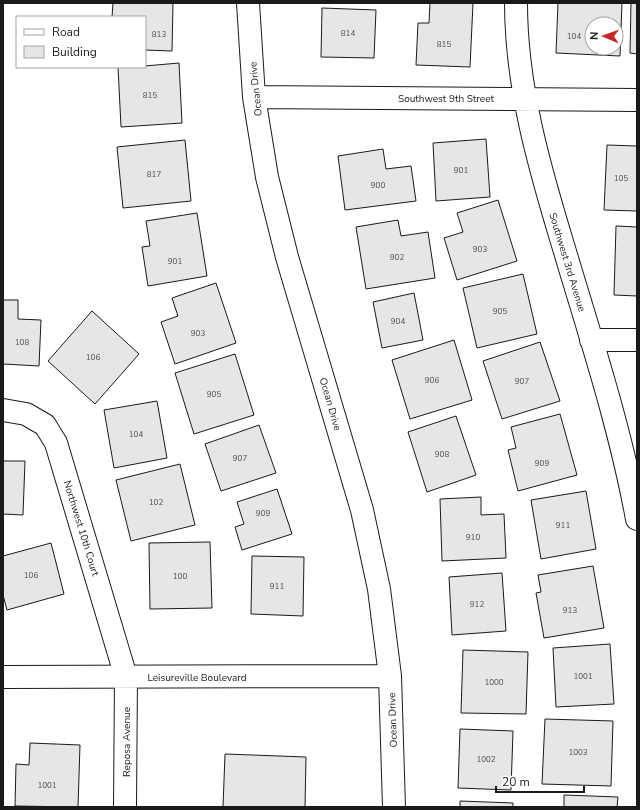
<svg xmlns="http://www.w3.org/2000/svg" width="640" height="810" font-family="'Nunito Sans',sans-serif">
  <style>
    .building { fill: #e6e6e6; stroke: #1a1a1a; fill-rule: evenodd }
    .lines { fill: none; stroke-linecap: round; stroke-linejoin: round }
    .street-casing { stroke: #1a1a1a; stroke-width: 24 }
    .street { stroke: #fff; stroke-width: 22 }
    .labels { text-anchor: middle; stroke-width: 3; stroke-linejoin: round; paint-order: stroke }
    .number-label { font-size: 8px; fill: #4d4d4d }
    .street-label { font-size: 10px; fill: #1a1a1a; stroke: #fff }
  </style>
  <rect width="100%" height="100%" fill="#fff"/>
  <path class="building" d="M113 3H173L172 51 145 50V17H112Z
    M430 3H473L470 67 416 65 418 23H429Z
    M558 3H622L620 56 556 53ZM592 24H616V48H592Z
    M631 3H637V54L630 53Z
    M322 8 376 10 374 58 321 57Z
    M179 63 182 123 121 127 118 67H145V66Z
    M486 139 490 197 436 201 433 143Z
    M185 140 191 201 123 208 117 147Z
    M607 145 637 146V211L604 210Z
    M383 149 386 169 411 166 416 201 345 210 338 156Z
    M498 200 517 261 457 280 444 238 463 232 457 213Z
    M197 213 207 276 148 286 142 247 150 246 146 221Z
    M398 220 401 236 428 232 435 278 366 289 356 227Z
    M616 226 637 227V296L614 295Z
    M523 274 537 334 477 348 463 288Z
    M216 283 236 343 175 364 161 322 178 316 172 298Z
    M414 293 423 340 382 348 373 302Z
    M3 300H18V319L41 320 39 366 3 364Z
    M92 311 139 354 95 404 48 361Z
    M454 340 472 400 410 419 392 360Z
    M540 342 560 401 502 419 483 361Z
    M235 354 254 415 194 434 175 373Z
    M157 401 167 458 114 468 104 410Z
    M560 414 577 475 518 491 508 450 516 448 511 427Z
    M456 416 476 475 427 492 408 432Z
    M259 425 276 473 221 491 205 444Z
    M3 461H25L23 515 3 514Z
    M180 464 195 525 131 541 116 480Z
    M277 489 292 534 242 550 235 527 244 524 237 502Z
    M586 491 596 549 541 559 531 500Z
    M481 497V515L504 514 506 558 442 561 440 499Z
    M210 542 212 608 150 609 149 543Z
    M51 543 64 594 7 610 3 595V556Z
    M252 556 304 557 303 616 251 614Z
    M593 566 604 628 544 638 536 593 541 592 538 575Z
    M502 573 506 631 452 635 449 577Z
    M610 644 614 704 556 707 553 648Z
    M463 650 528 652 526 714 461 713Z
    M545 719 613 721 611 786 542 784Z
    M460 729 513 731 511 790 458 788Z
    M30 743 80 745 78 807 15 806 16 764 29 765Z
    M225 754 306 757 305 807H223Z
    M564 795 618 797 617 807H564Z
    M460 801 513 803V807H460Z"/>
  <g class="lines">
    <defs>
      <path id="street" d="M248 3 254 97 267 177 287 257 362 510 379 589 390 676 394 807
        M516 3C516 86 539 166 563 245 590 336 620 426 637 519
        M254 97 637 100
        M591 340H637
        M3 410 26 414 45 425 56 443 126 677 125 807
        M3 677 390 676"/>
    </defs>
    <use href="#street" class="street-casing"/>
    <use href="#street" class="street"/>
  </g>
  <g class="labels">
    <g class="number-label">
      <text x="348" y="36">814</text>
      <text x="159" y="37">813</text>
      <text x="574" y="39">104</text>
      <text x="444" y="47">815</text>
      <text x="150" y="98">815</text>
      <text x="461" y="173">901</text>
      <text x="154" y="177">817</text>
      <text x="621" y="181">105</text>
      <text x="378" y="188">900</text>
      <text x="480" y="252">903</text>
      <text x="397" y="260">902</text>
      <text x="175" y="264">901</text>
      <text x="500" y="314">905</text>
      <text x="398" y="324">904</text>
      <text x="198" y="336">903</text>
      <text x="22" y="345">108</text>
      <text x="93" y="360">106</text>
      <text x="432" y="383">906</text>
      <text x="522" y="384">907</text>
      <text x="214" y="397">905</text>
      <text x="136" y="437">104</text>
      <text x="442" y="457">908</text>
      <text x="240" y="461">907</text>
      <text x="542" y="466">909</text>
      <text x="156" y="505">102</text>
      <text x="263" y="516">909</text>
      <text x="563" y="528">911</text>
      <text x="473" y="540">910</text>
      <text x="31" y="578">106</text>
      <text x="180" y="579">100</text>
      <text x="277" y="589">911</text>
      <text x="477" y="607">912</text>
      <text x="570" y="613">913</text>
      <text x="583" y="679">1001</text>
      <text x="494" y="685">1000</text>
      <text x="578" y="755">1003</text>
      <text x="486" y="762">1002</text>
      <text x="47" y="788">1001</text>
    </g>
    <g class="street-label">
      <text transform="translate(255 89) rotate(-96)" y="4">Ocean Drive</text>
      <text x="446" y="102">Southwest 9th Street</text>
      <text transform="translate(568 262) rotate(73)" y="4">Southwest 3rd Avenue</text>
      <text transform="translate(331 404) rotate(74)" y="4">Ocean Drive</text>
      <text transform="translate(82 528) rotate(73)" y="4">Northwest 10th Court</text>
      <text x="197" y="681">Leisureville Boulevard</text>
      <text transform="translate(392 720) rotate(-92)" y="4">Ocean Drive</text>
      <text transform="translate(126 742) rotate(-90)" y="4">Reposa Avenue</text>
    </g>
  </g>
  <rect width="640" height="810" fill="none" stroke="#1a1a1a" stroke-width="8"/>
  <rect x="16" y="16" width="130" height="52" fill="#ffffff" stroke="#a3a3a3"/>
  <rect x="24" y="29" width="20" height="6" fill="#ffffff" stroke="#a3a3a3"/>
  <text x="52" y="36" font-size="12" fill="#1a1a1a">Road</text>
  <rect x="24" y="46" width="20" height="12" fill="#e6e6e6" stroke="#a3a3a3"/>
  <text x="52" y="56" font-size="12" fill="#1a1a1a">Building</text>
  <g transform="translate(604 36) rotate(272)"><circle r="19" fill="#ffffff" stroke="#a3a3a3"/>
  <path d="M0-3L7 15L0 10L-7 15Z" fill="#c62828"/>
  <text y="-6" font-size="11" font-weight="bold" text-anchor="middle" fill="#1a1a1a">N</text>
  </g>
  <path d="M496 786v6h88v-6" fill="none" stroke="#1a1a1a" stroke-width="2"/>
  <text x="502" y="786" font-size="12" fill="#1a1a1a" stroke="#ffffff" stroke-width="3" paint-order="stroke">20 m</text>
</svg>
